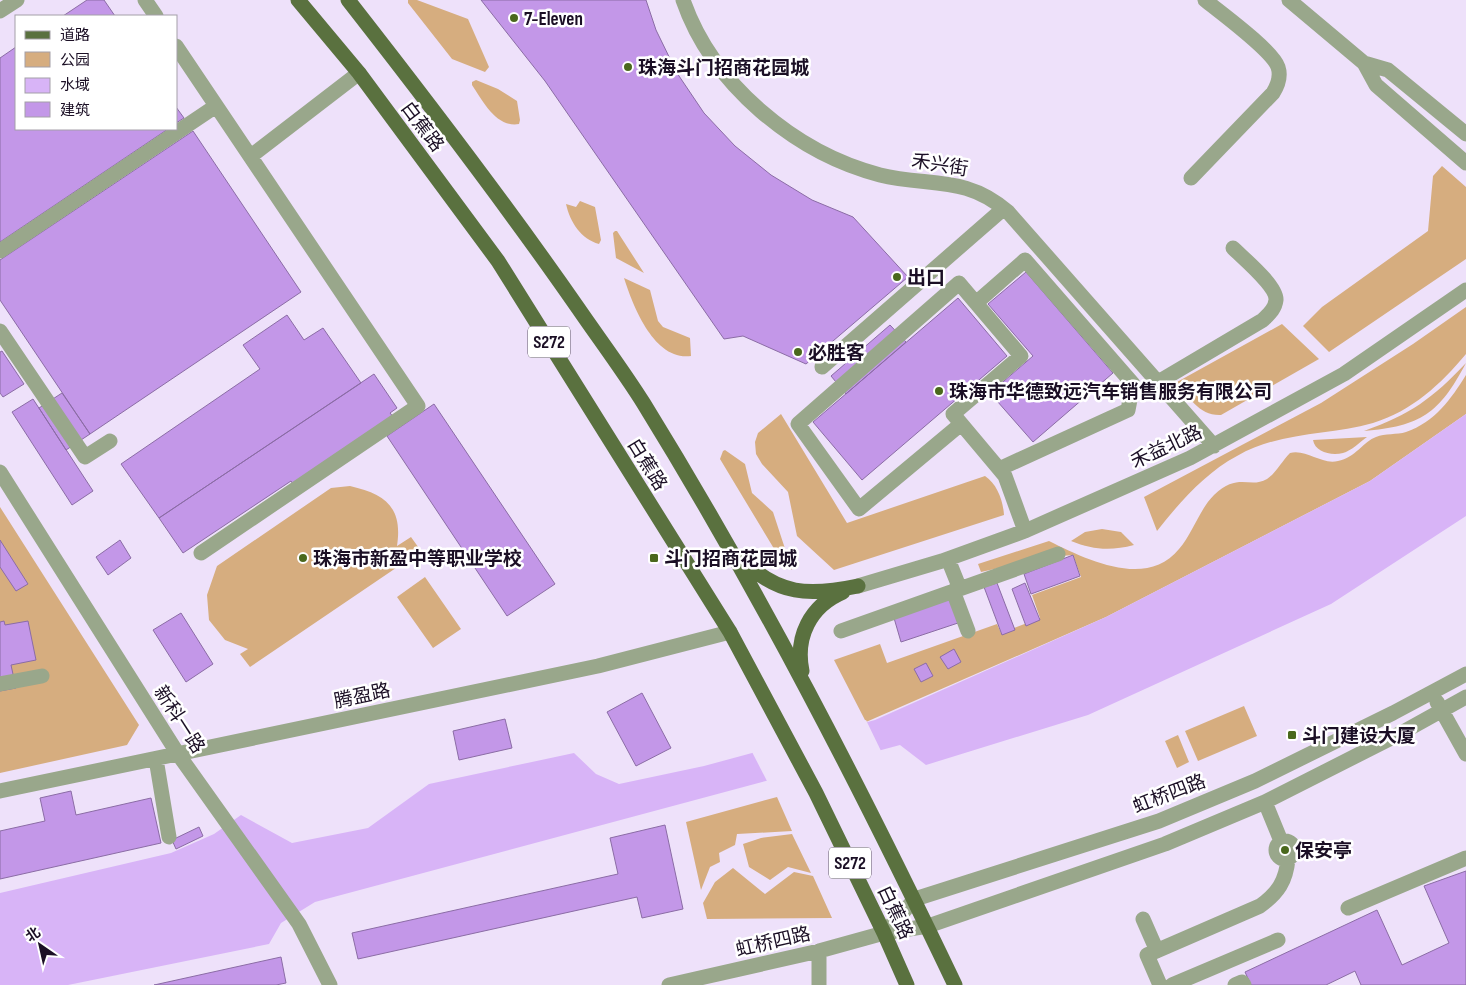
<svg xmlns="http://www.w3.org/2000/svg" width="1466" height="985" font-family="'Sofia Sans Condensed','Noto Sans SC',sans-serif">
  <style>
    .green { fill: #d6ad7f }
    .water { fill: #d8b4f7 }
    .pier { fill: #eee1fa }
    .building { fill: #c397e8; stroke: #8b6ca5 }
    .lines { fill: none; stroke-linecap: round; stroke-linejoin: round }
    .minor { stroke: #99a78b; stroke-width: 15 }
    .major { stroke: #5a713f; stroke-width: 15 }
    .poi-dot { fill: #4a681d; stroke: #fff; stroke-width: 2 }
    .labels { text-anchor: middle; stroke-width: 5; stroke-linejoin: round; paint-order: stroke }
    .shield { fill: #fff; stroke: #5f5766; stroke-width: 1 }
    .shield-label { font-size: 18px; font-weight: bold; fill: #1b0f25 }
    .poi-label { font-size: 19px; font-weight: bold; fill: #1b0f25; stroke: #fff; text-anchor: start }
    .street-label { font-size: 19px; fill: #1b0f25; stroke: #fff }
  </style>
  <rect width="100%" height="100%" fill="#eee1fa"/>
  <path class="green" d="M408 0H417L468 19 489 67 485 72 452 59 408 3Z
    M476 80 498 89 517 101 520 120 519 124C496 128 483 101 472 85V82Z
    M1442 166 1466 187V259L1329 352 1303 326 1322 307 1428 231 1433 176Z
    M580 201 595 207 601 240 599 244C581 239 570 222 566 204L576 207Z
    M615 231H617L644 273 616 258 613 233Z
    M624 278 650 290 658 321 663 327 690 338 691 356C654 361 633 306 624 278Z
    M1466 307V354C1441 384 1412 411 1373 423 1328 436 1280 431 1237 456 1205 473 1179 503 1157 531L1144 497 1321 403 1413 344Z
    M1282 324 1319 359 1221 415C1199 416 1189 397 1177 382Z
    M1466 363C1439 414 1421 426 1364 431 1411 414 1432 399 1466 363Z
    M1466 375V414L1370 481 1106 617 866 722 834 660 880 644 887 663 997 624 1001 633 1040 618 1032 595 1081 577 1073 555 1049 557 981 572 978 564 1049 541C1087 560 1147 589 1179 549 1193 533 1199 510 1214 495 1238 472 1250 489 1267 479 1276 473 1282 461 1290 453 1307 449 1321 465 1338 461 1355 458 1364 441 1376 437 1385 433 1397 435 1406 432 1435 422 1451 399 1466 375Z
    M781 414 847 523 985 476C997 484 1003 500 1004 515L834 570 797 536 788 492 762 464 756 454 755 442 758 433Z
    M1367 437C1360 442 1351 451 1343 453 1331 456 1315 452 1313 440Z
    M725 450 745 464 752 493 773 512 792 570 782 562 720 459 723 451Z
    M350 486C385 494 403 507 397 546L411 537 421 551 250 667 240 654 248 649 225 640 209 620 207 595 217 566 331 488Z
    M0 507 139 725 127 745 0 773Z
    M1102 529 1121 532 1134 545C1111 551 1093 550 1071 541L1085 532Z
    M425 577 461 629 433 648 397 597Z
    M1244 706 1257 736 1198 761 1185 731Z
    M1178 735 1189 762 1177 768 1165 741Z
    M777 797 792 831 737 834 735 845 719 853 720 862 710 867 701 890 686 822Z
    M792 834 811 873 788 867 770 880 749 867 743 844 761 838Z
    M733 868 765 894 794 872 813 876 832 918 707 919 703 903 715 882Z"/>
  <path class="water" d="M1466 414V516L1331 604 1088 715 926 765 900 745 315 902 281 923 269 944 68 985H0V893L171 853 214 834 241 815 292 843 368 828 429 784 574 753 596 774 619 784 704 766 875 720 1106 617 1370 481Z"/>
  <path class="pier" d="M866 720 882 753 768 783 751 750Z"/>
  <path class="building" d="M87 0H104L115 16H63Z
    M481 0H646L656 30 677 73 704 113 735 146 771 175 812 200 853 217 908 277 806 364 743 336 724 339 545 81Z
    M16 47V129H168L0 242V58Z
    M176 107 184 118 176 123Z
    M193 131 301 292 90 434 0 300V260Z
    M1026 272 1113 373 1033 442 990 393 1033 356 988 304Z
    M958 298 1007 356 862 480 813 422Z
    M287 315 304 340 323 328 361 383 159 518 121 464 260 369 243 345Z
    M890 325 906 342 846 394 831 376Z
    M2 351 24 384 3 397 0 393V352Z
    M374 374 397 408 390 413 395 419 294 486 291 481 183 553 159 518Z
    M62 393 90 434 66 450 39 408Z
    M33 399 93 491 72 505 12 412Z
    M434 404 555 584 507 616 387 436Z
    M0 540 28 584 16 591 0 567Z
    M120 540 131 558 108 575 96 557Z
    M1073 555 1080 576 1031 594 1024 574Z
    M997 583 1015 630 1002 635 984 587Z
    M1025 583 1040 620 1026 626 1012 589Z
    M950 599 958 623 901 642 894 618Z
    M181 613 213 664 186 682 153 630Z
    M4 621 5 625 28 621 36 660 11 665 16 688 0 691V622Z
    M954 649 961 662 948 669 940 657Z
    M926 663 933 676 921 682 914 669Z
    M642 693 671 748 636 766 607 712Z
    M505 719 512 748 459 760 453 731Z
    M71 791 76 815 151 798 161 843 0 879V831L45 821 40 798Z
    M665 825 683 909 642 918 637 897 358 959 352 933 618 874 610 838Z
    M199 827 203 836 176 849 172 840Z
    M1286 843 1291 853 1285 856 1280 846Z
    M1466 871V985H1361L1355 971 1326 985H1251L1245 972 1377 910 1402 965 1449 943 1424 886Z
    M281 957 286 983 276 985H154Z"/>
  <g class="lines">
    <path class="minor" d="M145 0 156 16
      M683 0C712 84 795 153 880 175 929 187 966 175 1008 212L1214 446
      M1289 0 1364 63 1376 85 1466 163
      M0 11 17 0
      M176 46 418 406 201 553
      M1364 63 1388 70 1466 134
      M251 156 359 73
      M1191 178 1273 93C1278 85 1281 76 1278 67 1272 50 1221 13 1205 0
      M0 251 216 106
      M976 303 1025 260 1133 384 1128 410 999 469
      M0 331 85 457 110 441
      M822 367 1003 209
      M1160 381 1263 320C1269 314 1275 309 1276 300 1277 286 1243 258 1233 248
      M961 424 859 509 798 424 959 283 1021 356 953 414 1005 476 1025 531
      M0 472 178 754 299 924 330 985
      M948 559 960 589
      M858 586 942 561 1025 531 1190 458 1344 374 1466 290
      M953 591 968 631
      M841 631 1058 554
      M0 684 42 676
      M1437 702 1466 754
      M156 759 169 837
      M0 791 598 666 730 632
      M1265 802 1281 841
      M1276 850a9 9 0 1 1 18 0a9 9 0 1 1-18 0Z
      M1348 908 1466 858
      M1143 919 1157 951
      M884 933 915 899 1159 821 1255 781 1393 713 1466 674
      M819 951V985
      M669 985 819 951 884 933 928 926 1165 844 1265 802 1403 732 1466 697
      M1160 985 1147 955 1260 906C1278 893 1286 881 1288 859
      M1172 985 1278 940
      M1235 985 1242 982 1244 985"/>
    <path class="major" d="M298 0 359 73 498 261 730 632 816 793 884 933 907 985
      M348 0C427 101 505 203 578 308 600 340 624 372 644 404 760 592 860 786 955 985
      M741 558C777 596 810 596 858 586
      M802 671C795 637 810 606 843 592"/>
  </g>
  <g class="poi-dot">
    <circle cx="514" cy="18" r="5"/>
    <circle cx="628" cy="67" r="5"/>
    <circle cx="897" cy="277" r="5"/>
    <circle cx="798" cy="352" r="5"/>
    <circle cx="939" cy="391" r="5"/>
    <circle cx="303" cy="558" r="5"/>
    <rect x="649" y="553" width="10" height="10" rx="2.5"/>
    <rect x="1287" y="730" width="10" height="10" rx="2.5"/>
    <circle cx="1285" cy="850" r="5"/>
  </g>
  <g class="labels">
    <g class="shield">
      <rect x="528" y="326.5" width="42" height="31" rx="4"/>
      <rect x="829" y="847.5" width="42" height="31" rx="4"/>
    </g>
    <g class="shield-label">
      <text x="549" y="348">S272</text>
      <text x="850" y="869">S272</text>
    </g>
    <g class="poi-label">
      <text x="524" y="25">7-Eleven</text>
      <text x="638" y="74">珠海斗门招商花园城</text>
      <text x="907" y="284">出口</text>
      <text x="808" y="359">必胜客</text>
      <text x="949" y="398">珠海市华德致远汽车销售服务有限公司</text>
      <text x="313" y="565">珠海市新盈中等职业学校</text>
      <text x="664" y="565">斗门招商花园城</text>
      <text x="1302" y="742">斗门建设大厦</text>
      <text x="1295" y="857">保安亭</text>
    </g>
    <g class="street-label">
      <text transform="translate(423 126) rotate(53)" y="7">白蕉路</text>
      <text transform="translate(940 164) rotate(9)" y="7">禾兴街</text>
      <text transform="translate(1166 446) rotate(-25)" y="7">禾益北路</text>
      <text transform="translate(648 464) rotate(58)" y="7">白蕉路</text>
      <text transform="translate(362 695) rotate(-12)" y="7">腾盈路</text>
      <text transform="translate(180 719) rotate(57)" y="7">新科一路</text>
      <text transform="translate(1169 793) rotate(-21)" y="7">虹桥四路</text>
      <text transform="translate(896 912) rotate(65)" y="7">白蕉路</text>
      <text transform="translate(773 941) rotate(-13)" y="7">虹桥四路</text>
    </g>
  </g>
  <rect x="15" y="15" width="162" height="115" fill="#ffffff" stroke="#a49fa8"/>
  <rect x="25" y="31" width="25" height="8" fill="#5a713f" stroke="#a49fa8"/>
  <text x="60" y="40" font-size="15" fill="#1b0f25">道路</text>
  <rect x="25" y="52" width="25" height="15" fill="#d6ad7f" stroke="#a49fa8"/>
  <text x="60" y="65" font-size="15" fill="#1b0f25">公园</text>
  <rect x="25" y="78" width="25" height="15" fill="#d8b4f7" stroke="#a49fa8"/>
  <text x="60" y="90" font-size="15" fill="#1b0f25">水域</text>
  <rect x="25" y="102" width="25" height="15" fill="#c397e8" stroke="#a49fa8"/>
  <text x="60" y="115" font-size="15" fill="#1b0f25">建筑</text>
  <g transform="translate(40 945) rotate(326)" stroke="#ffffff" stroke-width="4" paint-order="stroke">
  <path d="M0-4L9 19L0 12L-9 19Z" fill="#1b0f25"/>
  <text y="-8" font-size="14" font-weight="bold" text-anchor="middle" fill="#1b0f25">北</text>
  </g>
</svg>
